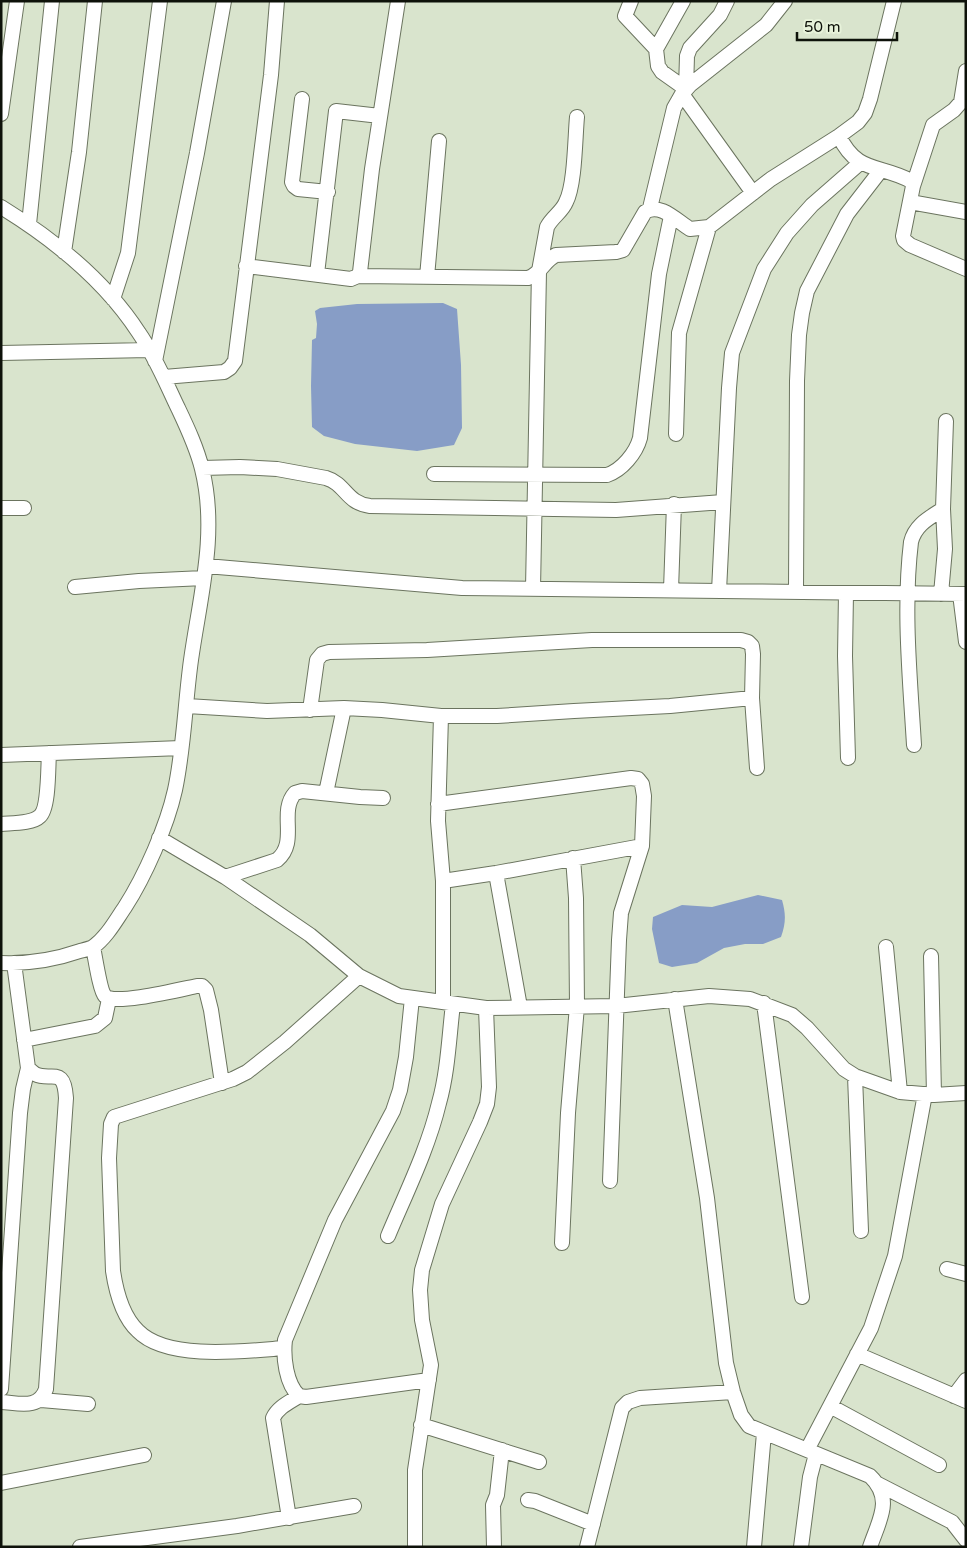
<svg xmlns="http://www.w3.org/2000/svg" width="967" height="1548" font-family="'Varela Round',sans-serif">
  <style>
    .water { fill: #879dc6 }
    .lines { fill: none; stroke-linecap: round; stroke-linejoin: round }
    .minor-casing { stroke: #6b745f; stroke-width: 16 }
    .minor { stroke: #fff; stroke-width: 14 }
  </style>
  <rect width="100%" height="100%" fill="#d9e4cd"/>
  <path class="water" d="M443 303 457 309 461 365 462 428 454 445 417 451 355 444 324 436 312 427 311 386 312 340 316 338 317 324 315 311 320 308 357 304Z
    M758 895 782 900C786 914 786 923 781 937L763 944H745L724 948 697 963 672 967 659 963 652 929 653 917 682 905 712 907Z"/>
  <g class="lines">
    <defs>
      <path id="minor" d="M631 1 625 16 656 49 658 66 662 72 686 89
        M656 49 683 1
        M686 89 687 56 690 48 720 15 727 1
        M682 94 753 193
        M302 99 292 182 294 186 298 189 328 192
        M1 114 17 1
        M839 136C857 174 880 164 911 181L913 186 903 236 904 240 910 245 966 269
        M913 186 933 125 954 110 961 102 966 71
        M910 202 966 212
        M1 207C53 239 106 282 139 333 155 356 166 383 178 408 187 427 197 448 202 469 218 533 200 596 191 660 185 703 184 748 175 790 167 826 145 876 125 907 116 920 107 937 93 947 89 949 84 950 80 951 54 960 28 964 1 963
        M650 208 674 108 682 94 690 85 766 25 785 1
        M29 224 52 1
        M64 252 79 152 95 1
        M246 266 351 279 358 276 360 272 372 169 398 1
        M317 274 336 111 380 116
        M358 276 528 278C541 274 544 260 556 255L616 252 623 250 645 212C660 202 677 221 690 229L709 227 771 179 839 136 858 122 865 113 870 99 894 1
        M427 277 439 141
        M113 299 128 253 160 1
        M1 353 149 350
        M155 361 197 153 224 1
        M164 377 224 372 230 368 235 361 271 75 277 1
        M676 434 679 333 709 227
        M202 468 240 467 277 469 326 478C346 484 346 503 370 506L616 510 723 502
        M434 474 607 475C622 470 636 453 640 438L659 274 671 216
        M1 508H24
        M206 566 462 588 966 594
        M75 587 139 581 204 578
        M533 589 539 271 547 227C552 217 562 212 566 202 575 185 575 138 577 117
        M671 590 674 504
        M719 591 729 388 732 353 764 269 787 233 812 205 860 163
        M796 592 797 381 799 335 802 313 807 291 847 214 881 170
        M846 593 845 656 848 758
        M941 594 945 549 943 509 946 421
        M960 594 966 642
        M187 706 267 711 344 708 382 710 441 716H497L574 711 670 706 752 698
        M310 710 317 660 322 654 329 652 427 650 592 640H741L748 642 752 646 753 654 752 698 757 768
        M441 716 438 821 443 881V1002
        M914 745C910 678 903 609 911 542 915 525 929 518 943 509
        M1 755 181 748
        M326 793 344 708
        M438 804 631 778 638 779 642 784 644 796 642 846 621 913 619 940 610 1181
        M1 824C12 823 32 824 40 816 49 808 48 766 49 753
        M159 838 225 877 310 935 359 976 399 996 486 1008 616 1006 709 996 750 999 792 1015 807 1028 844 1069 855 1076 900 1092 934 1095 966 1093
        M496 873 520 1007
        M225 877 277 860C299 842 278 812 295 793L302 791 360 797 383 798
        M443 881 496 873 642 846
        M93 947C95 956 100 991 105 996 113 1006 182 989 197 986H202L206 990 211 1010 222 1083
        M886 947 900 1092
        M931 956 934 1095
        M412 998 406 1057 400 1090 393 1111 335 1220 285 1340C283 1357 286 1384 299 1396L306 1397 429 1380
        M675 999 707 1198 726 1363 733 1392 741 1415 749 1426 870 1476C894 1499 879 1520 870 1547
        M764 1003 802 1297
        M24 1040 95 1026 105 1018 109 999
        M855 1076 861 1231
        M388 1236C406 1193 428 1149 439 1103 448 1071 449 1037 453 1004
        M562 1243 568 1113 577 1006 576 898 573 858
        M947 1269 966 1274
        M284 1348C246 1351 167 1361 138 1331 123 1317 116 1291 113 1271L109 1158 111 1124 114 1117 233 1079 247 1072 285 1042 359 976
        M857 1354 966 1401
        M1 1389 20 1113 23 1089 28 1068
        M954 1396 966 1380
        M41 1400 88 1404
        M1 1402C19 1403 39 1410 46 1389L66 1098C64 1065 51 1082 35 1074 32 1072 30 1070 28 1068L14 963
        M830 1406 939 1465
        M421 1425 539 1462
        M807 1450 871 1328 895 1256 925 1094
        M1 1483 144 1455
        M878 1484 952 1522 966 1540
        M528 1500 535 1501 593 1524
        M289 1518 273 1418C278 1407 290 1402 299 1396
        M80 1547 237 1526 354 1506
        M415 1547V1470L431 1365 422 1320 420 1290 422 1270 442 1204 480 1122 487 1104 489 1087 486 1008
        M494 1547 493 1505 497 1495 502 1450
        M587 1547 622 1408 628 1402 640 1398 733 1392
        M754 1547 764 1433
        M801 1547 810 1477 816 1454"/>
    </defs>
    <use href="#minor" class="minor-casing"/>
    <use href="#minor" class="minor"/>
  </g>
  <rect width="967" height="1548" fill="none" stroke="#0e120a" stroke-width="5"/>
  <path d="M797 32v8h100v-8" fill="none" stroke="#0e120a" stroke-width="2.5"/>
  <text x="804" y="32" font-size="15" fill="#0e120a" stroke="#e7f2da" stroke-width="4" paint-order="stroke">50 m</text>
</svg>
